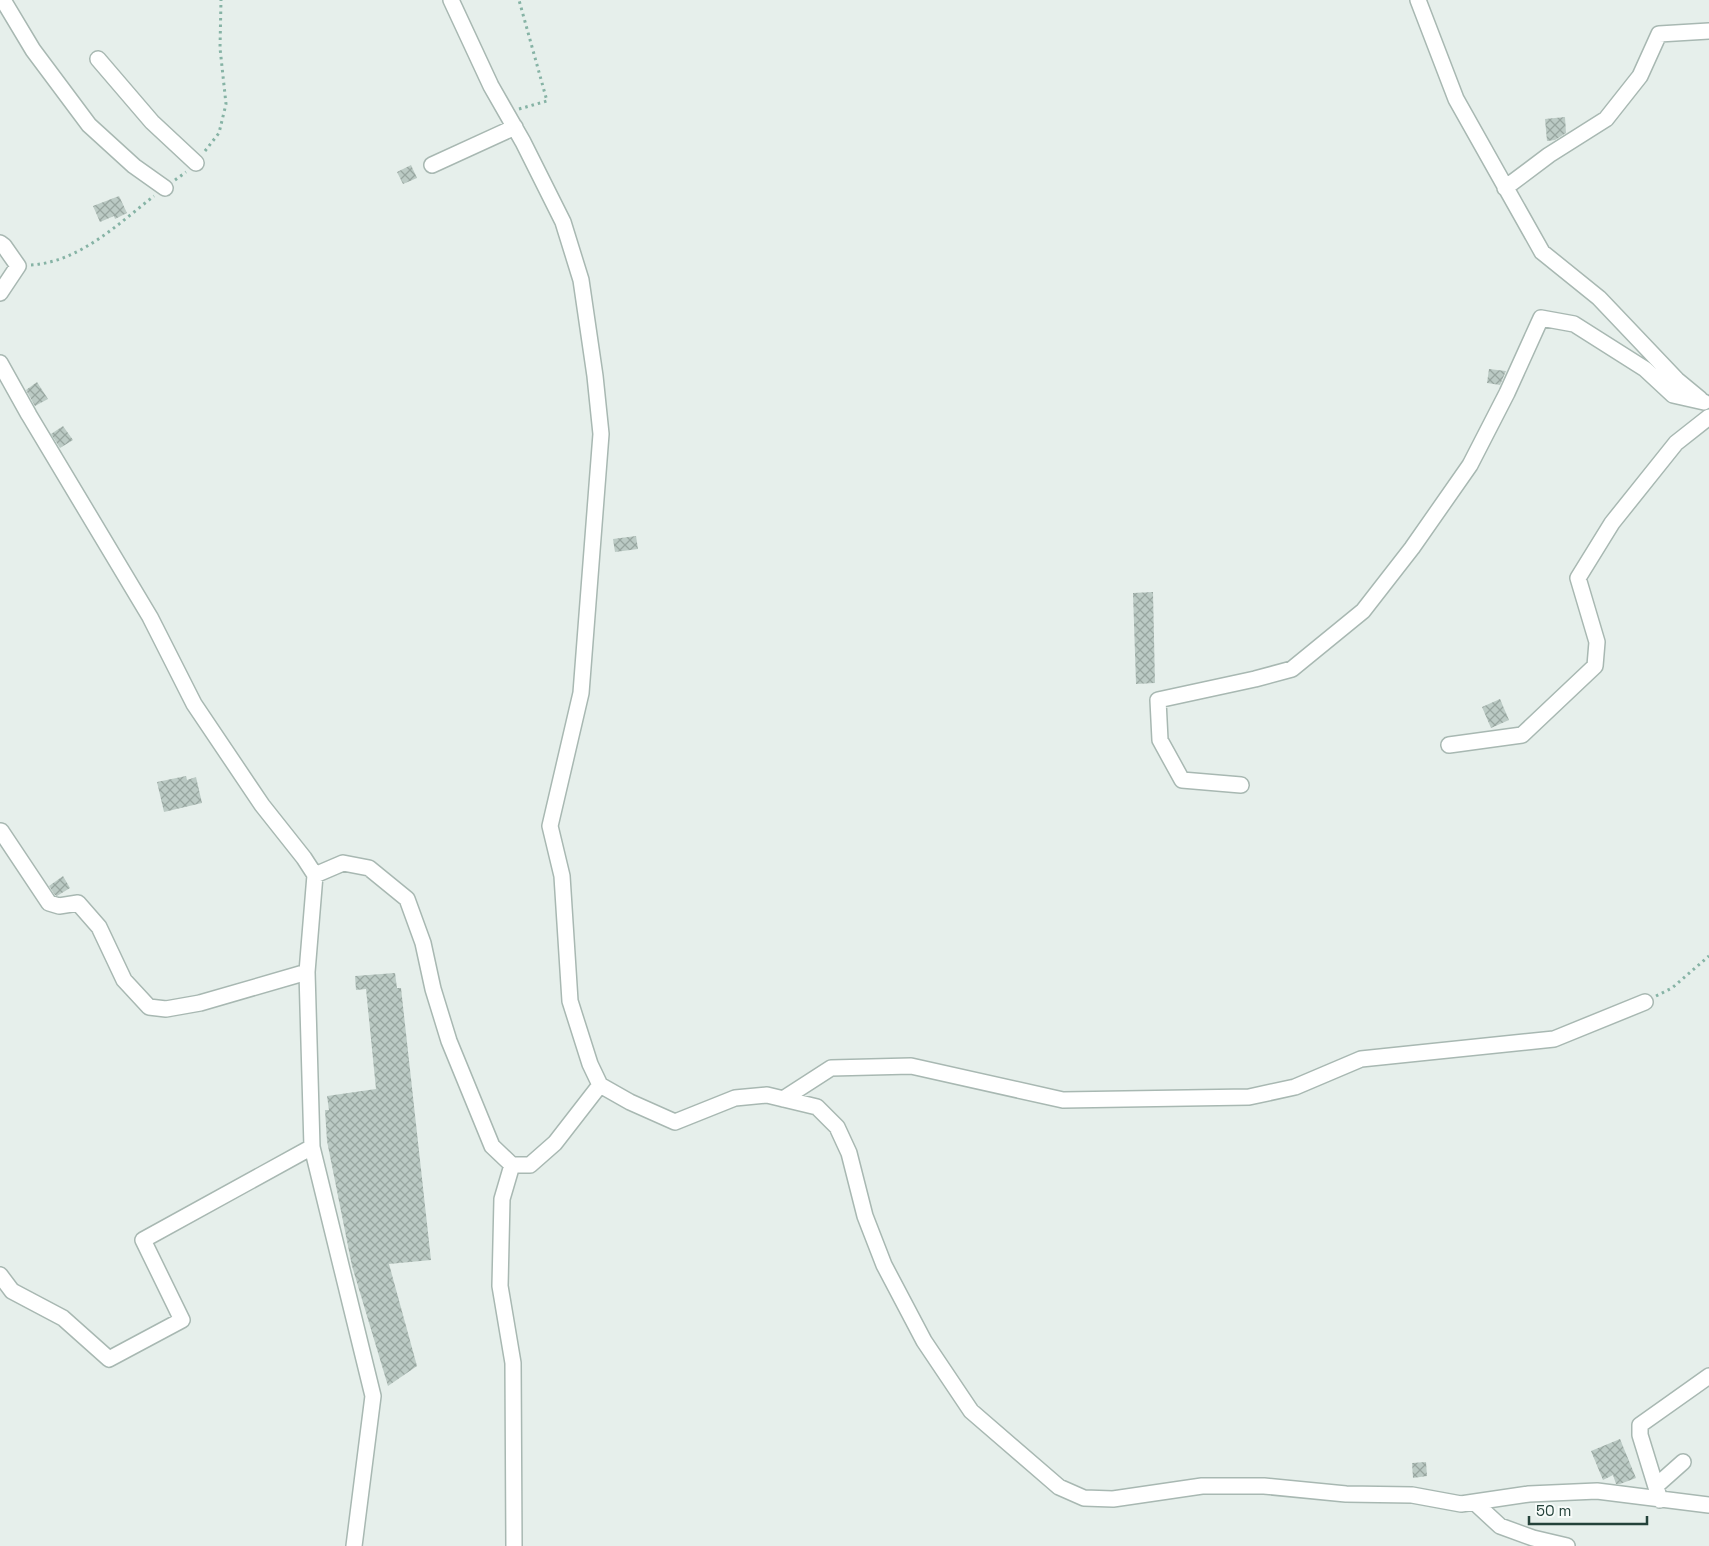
<svg xmlns="http://www.w3.org/2000/svg" width="1709" height="1546" font-family="'Space Grotesk',sans-serif">
  <style>
    .building { fill: url(#building-cross-hatch) }
    .lines { fill: none; stroke-linecap: round; stroke-linejoin: round }
    .minor-casing { stroke: #a8b8b2; stroke-width: 18 }
    .path { stroke: #86b3a5; stroke-width: 3; stroke-dasharray: 2.5 4; stroke-linecap: butt }
    .minor { stroke: #fff; stroke-width: 15 }
  </style>
  <defs>
    <pattern id="building-cross-hatch" width="8" height="8" patternUnits="userSpaceOnUse" patternTransform="scale(1.25)"><rect width="8" height="8" fill="#bbcac4"/><path d="M0 0l8 8M0 8l8-8" fill="none" stroke="#98a6a0"/></pattern>
  </defs>
  <rect width="100%" height="100%" fill="#e6efeb"/>
  <path class="building" d="M1565 117 1566 133 1555 140 1547 141 1545 119Z
    M411 165 417 178 403 184 397 172Z
    M119 196 127 213 115 219 114 216 100 222 93 206Z
    M1489 369 1506 371 1500 385 1487 383Z
    M37 382 48 399 35 406 26 390Z
    M63 426 73 440 60 448 51 434Z
    M636 536 638 549 615 552 613 539Z
    M1153 592 1155 683 1136 684 1133 593Z
    M1500 699 1509 720 1491 728 1482 707Z
    M186 776 187 780 196 777 202 803 164 812 157 782Z
    M63 876 70 888 57 896 55 895 49 886Z
    M395 973 397 988H401L431 1260 389 1264 417 1366 388 1386 352 1266 327 1141 325 1110H329L327 1096 376 1089 366 989 356 990 355 976Z
    M1620 1439 1636 1478 1620 1484H1616L1613 1475 1603 1480 1591 1451Z
    M1426 1462 1427 1476 1413 1478 1412 1463Z"/>
  <g class="lines">
    <defs>
      <path id="minor" d="M3 0 33 50 89 125 134 166 165 188
        M451 0 491 86 523 142 563 222 581 280 595 376 601 434 581 693 550 826 562 876 570 1001 590 1064 600 1085 630 1102 675 1122 735 1098 767 1095 817 1107 837 1127 849 1153 865 1216 884 1265 924 1341 971 1411 1059 1487 1084 1498 1113 1499 1202 1486H1264L1346 1494 1412 1495 1461 1504 1529 1494 1597 1491 1709 1505
        M1418 0 1456 99 1542 252 1599 298 1677 380 1700 399
        M98 59 152 122 196 163
        M432 165 515 127
        M1505 188 1549 155 1606 119 1640 76 1659 34 1709 31
        M0 243 4 246 18 266 0 293
        M0 363 29 415 150 617 194 704 262 805 304 858 315 875 307 972 200 1003 166 1009 149 1007 124 980 99 927 78 903 59 906 49 903 1 831
        M1449 745 1522 735 1595 666 1597 642 1578 578 1612 523 1676 443 1709 417
        M1241 785 1182 780 1160 740 1158 700 1255 679 1292 669 1363 611 1412 548 1470 465 1507 393 1541 318 1574 324 1645 369 1673 395 1704 402
        M315 875 343 863 369 868 407 899 423 943 433 989 449 1041 492 1146 512 1165H530L555 1143 600 1085
        M783 1099 831 1068 911 1066 1063 1100 1249 1097 1295 1087 1361 1059 1554 1039 1645 1002
        M312 1147 373 1396 354 1546
        M512 1165 502 1199 500 1286 513 1363 514 1546
        M0 1275 12 1291 63 1318 109 1359 182 1320 143 1240 312 1147 307 972
        M1656 1486 1683 1462
        M1660 1500 1640 1435V1425L1709 1376
        M1474 1502 1500 1526 1533 1538 1567 1546"/>
    </defs>
    <use href="#minor" class="minor-casing"/>
    <path class="path" d="M519 109 547 101 519 0
      M205 151 219 133 226 104 220 48 221 0
      M175 180 186 172
      M31 265C79 262 117 225 154 196
      M1656 996 1672 988 1709 956"/>
    <use href="#minor" class="minor"/>
  </g>
  <path d="M1529 1516v8h118v-8" fill="none" stroke="#24423a" stroke-width="2.5"/>
  <text x="1536" y="1516" font-size="15" fill="#24423a" stroke="#f7fbf9" stroke-width="4" paint-order="stroke">50 m</text>
</svg>
